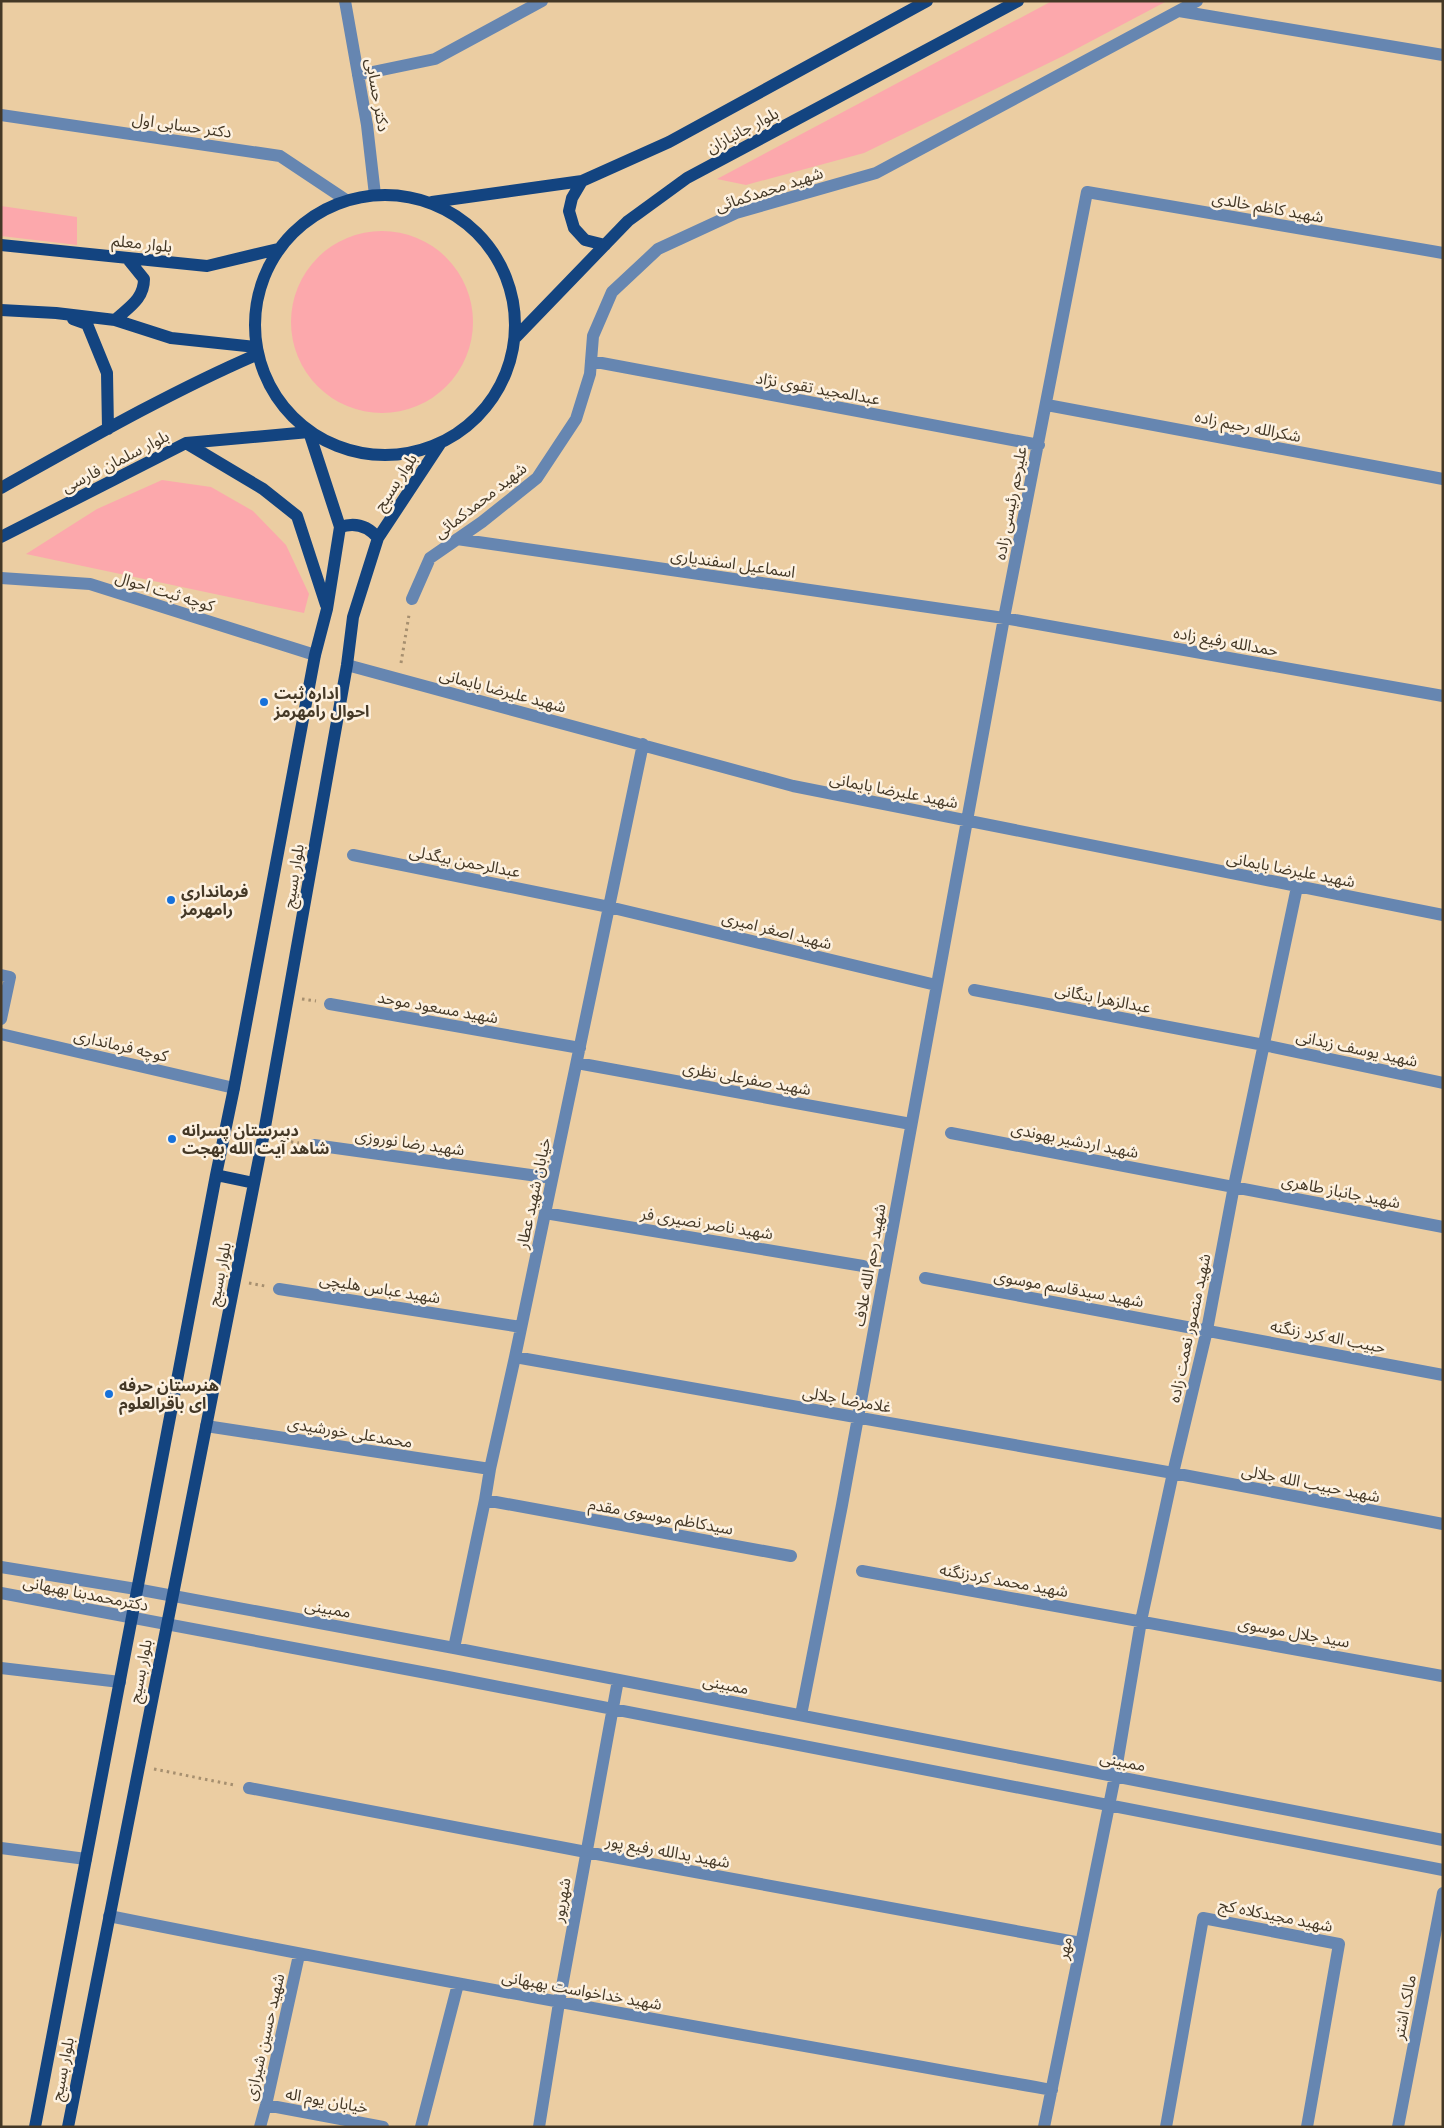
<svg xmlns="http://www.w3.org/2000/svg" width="1444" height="2128" font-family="'PT Serif','Noto Sans Arabic',serif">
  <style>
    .green { fill: #fca8ac }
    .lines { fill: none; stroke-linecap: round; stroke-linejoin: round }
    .path { stroke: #a68f6f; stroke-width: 3; stroke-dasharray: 2.5 4; stroke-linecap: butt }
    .minor { stroke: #6686b1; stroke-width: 12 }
    .major { stroke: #134480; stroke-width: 12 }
    .poi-dot { fill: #1671db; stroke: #fdf1e0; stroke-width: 2 }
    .labels { text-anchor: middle; stroke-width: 5; stroke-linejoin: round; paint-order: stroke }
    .street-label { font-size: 16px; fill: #443826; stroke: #fdf1e0 }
    .poi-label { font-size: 16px; font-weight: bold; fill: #443826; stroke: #fdf1e0; text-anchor: start }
  </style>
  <rect width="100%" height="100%" fill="#ebcda2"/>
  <path class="green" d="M1052 1H1167L1063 56 864 153 746 185 717 179Z
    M1 206 77 217V245L1 236Z
    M291 322a91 91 0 1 1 182 0a91 91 0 1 1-182 0Z
    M162 480 211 487 253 511 286 545 309 594 304 613 26 554 97 509Z"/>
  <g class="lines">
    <path class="path" d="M401 663 409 615
      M302 999 316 1001
      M278 1140 299 1143
      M249 1283 265 1286
      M154 1769 234 1785"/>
    <path class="minor" d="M345 1 367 125 375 195
      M1179 11 1443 55
      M358 75 435 59 542 1
      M1 115 280 156 346 200
      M591 361 1039 445
      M1047 405 1443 479
      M457 539 1004 618 1443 696
      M1 578 90 584 315 655
      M412 599 430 558 482 522 537 478 576 419 590 374 593 336 612 292 658 249 736 213 876 173 1197 1
      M347 665 793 786 1443 915
      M353 855 609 907 936 985
      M1 975 10 977 1 1019
      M974 990 1264 1045 1443 1083
      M330 1004 580 1048
      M1 1034 234 1088
      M577 1063 911 1124
      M951 1133 1443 1227
      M314 1145 552 1178
      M545 1213 863 1266
      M925 1278 1443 1375
      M279 1289 521 1327
      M515 1357 1173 1473 1443 1524
      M206 1426 490 1469
      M485 1500 791 1556
      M1 1567 136 1589 454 1648 1443 1840
      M862 1571 1442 1676
      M1 1593 448 1677 1443 1870
      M454 1648 485 1500 490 1469 515 1357 643 744
      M1 1668 120 1682
      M801 1715 842 1505 1004 618 1087 192 1443 253
      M249 1788 586 1852 1081 1943
      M1 1848 86 1859
      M109 1916C422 1979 737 2034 1052 2090
      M266 2105 383 2127
      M260 2127 266 2105 299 1955
      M421 2127 458 1984
      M539 2127 559 2003 618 1680
      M1044 2127 1115 1776 1141 1621 1173 1473 1207 1330 1234 1186 1297 887
      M1166 2127 1203 1918 1339 1944 1307 2127
      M1398 2127 1443 1893"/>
    <path class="major" d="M582 181 572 198 569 211 574 228 585 240 605 245
      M255 325a130 130 0 1 1 260 0a130 130 0 1 1-260 0Z
      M432 202 582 181 669 142 927 1
      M1 245 207 266 278 249
      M1 310 56 313 115 320 171 338 256 347
      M73 319 87 324 107 373 108 429
      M115 320C129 307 144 299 144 279L127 258
      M516 337 628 221 687 178 1018 1
      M186 443 263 489 297 516 326 605
      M1 488C85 441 170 392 258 354
      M340 527C355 522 368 526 378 538
      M1 537 186 443 309 432 340 527 327 609 315 655 234 1088 216 1175 35 2127
      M216 1175 254 1183
      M68 2127 263 1138 347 665 353 617 378 538 440 444"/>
  </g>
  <g class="poi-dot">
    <circle cx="264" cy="702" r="5"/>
    <circle cx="171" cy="900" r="5"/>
    <circle cx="172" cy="1139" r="5"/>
    <circle cx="109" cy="1394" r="5"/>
  </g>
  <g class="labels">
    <g class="street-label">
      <text transform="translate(378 95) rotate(80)" y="6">دکتر حسابی</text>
      <text transform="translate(182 125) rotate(8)" y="6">دکتر حسابی اول</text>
      <text transform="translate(742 130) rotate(-28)" y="6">بلوار جانبازان</text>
      <text transform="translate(769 189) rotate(-18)" y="6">شهید محمدکمائی</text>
      <text transform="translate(1268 207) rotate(10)" y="6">شهید کاظم خالدی</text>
      <text transform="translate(142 243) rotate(6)" y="6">بلوار معلم</text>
      <text transform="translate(818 388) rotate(10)" y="6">عبدالمجید تقوی نژاد</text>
      <text transform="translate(1248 426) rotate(11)" y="6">شکرالله رحیم زاده</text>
      <text transform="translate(115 461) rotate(-27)" y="6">بلوار سلمان فارسی</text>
      <text transform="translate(395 482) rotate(-57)" y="6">بلوار بسیج</text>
      <text transform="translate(480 500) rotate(-38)" y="6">شهید محمدکمائی</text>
      <text transform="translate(1010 503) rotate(-79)" y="6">علیرحم رئیسی زاده</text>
      <text transform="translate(733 563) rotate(8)" y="6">اسماعیل اسفندیاری</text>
      <text transform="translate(165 591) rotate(17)" y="6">کوچه ثبت احوال</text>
      <text transform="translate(1226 641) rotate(10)" y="6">حمدالله رفیع زاده</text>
      <text transform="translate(503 690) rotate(15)" y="6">شهید علیرضا بایمانی</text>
      <text transform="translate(894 790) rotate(11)" y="6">شهید علیرضا بایمانی</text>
      <text transform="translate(465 861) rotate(11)" y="6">عبدالرحمن بیگدلی</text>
      <text transform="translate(1291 869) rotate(11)" y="6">شهید علیرضا بایمانی</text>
      <text transform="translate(293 876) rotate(-81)" y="6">بلوار بسیج</text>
      <text transform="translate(777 930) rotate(14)" y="6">شهید اصغر امیری</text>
      <text transform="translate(1103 998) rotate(11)" y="6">عبدالزهرا بنگانی</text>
      <text transform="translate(438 1007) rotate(10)" y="6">شهید مسعود موحد</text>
      <text transform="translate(121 1045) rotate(13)" y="6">کوچه فرمانداری</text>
      <text transform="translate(1357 1048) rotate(12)" y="6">شهید یوسف زیدانی</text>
      <text transform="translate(747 1078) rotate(10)" y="6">شهید صفرعلی نظری</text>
      <text transform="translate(1075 1140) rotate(11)" y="6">شهید اردشیر بهوندی</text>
      <text transform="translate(410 1142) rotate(8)" y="6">شهید رضا نوروزی</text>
      <text transform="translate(1341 1191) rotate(11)" y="6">شهید جانباز طاهری</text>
      <text transform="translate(533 1193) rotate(-78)" y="6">خیابان شهید عطار</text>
      <text transform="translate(707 1223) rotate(9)" y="6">شهید ناصر نصیری فر</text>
      <text transform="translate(869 1265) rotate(-80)" y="6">شهید رحم الله علاف</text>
      <text transform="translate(219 1274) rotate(-79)" y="6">بلوار بسیج</text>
      <text transform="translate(380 1288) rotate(9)" y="6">شهید عباس هلیچی</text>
      <text transform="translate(1069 1288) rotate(10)" y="6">شهید سیدقاسم موسوی</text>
      <text transform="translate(1189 1328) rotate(-78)" y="6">شهید منصور نعمت زاده</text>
      <text transform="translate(1328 1336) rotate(11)" y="6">حبیب اله کرد زنگنه</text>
      <text transform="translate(847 1399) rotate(10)" y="6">غلامرضا جلالی</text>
      <text transform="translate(350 1432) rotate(9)" y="6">محمدعلی خورشیدی</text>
      <text transform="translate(1311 1483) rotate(11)" y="6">شهید حبیب الله جلالی</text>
      <text transform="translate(661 1516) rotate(10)" y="6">سیدکاظم موسوی مقدم</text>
      <text transform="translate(1004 1580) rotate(10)" y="6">شهید محمد کردزنگنه</text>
      <text transform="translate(86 1593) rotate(11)" y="6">دکترمحمدبنا بهبهانی</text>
      <text transform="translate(328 1608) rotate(10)" y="6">ممبینی</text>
      <text transform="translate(1294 1632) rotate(10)" y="6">سید جلال موسوی</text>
      <text transform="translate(140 1671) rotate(-79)" y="6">بلوار بسیج</text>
      <text transform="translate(726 1684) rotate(11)" y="6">ممبینی</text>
      <text transform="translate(1123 1761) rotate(11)" y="6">ممبینی</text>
      <text transform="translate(668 1851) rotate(10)" y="6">شهید یدالله رفیع پور</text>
      <text transform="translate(561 1900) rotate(-80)" y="6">شهریور</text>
      <text transform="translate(1276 1915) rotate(11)" y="6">شهید مجیدکلاه کج</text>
      <text transform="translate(1064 1948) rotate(-79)" y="6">مهر</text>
      <text transform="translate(582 1990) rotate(10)" y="6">شهید خداخواست بهبهانی</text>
      <text transform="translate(1404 2007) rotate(-79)" y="6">مالک اشتر</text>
      <text transform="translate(264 2037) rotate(-77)" y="6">شهید حسین شیرازی</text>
      <text transform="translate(62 2069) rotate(-79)" y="6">بلوار بسیج</text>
      <text transform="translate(327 2100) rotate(10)" y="6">خیابان یوم اله</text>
    </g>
    <g class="poi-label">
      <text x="274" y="699">اداره ثبت<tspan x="274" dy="18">احوال رامهرمز</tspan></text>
      <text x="181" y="897">فرمانداری<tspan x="181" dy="18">رامهرمز</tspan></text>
      <text x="182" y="1136">دبیرستان پسرانه<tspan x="182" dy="18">شاهد آیت الله بهجت</tspan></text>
      <text x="119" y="1391">هنرستان حرفه<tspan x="119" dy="18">ای باقرالعلوم</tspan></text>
    </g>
  </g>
  <rect width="1444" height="2128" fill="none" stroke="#443826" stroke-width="5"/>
</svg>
